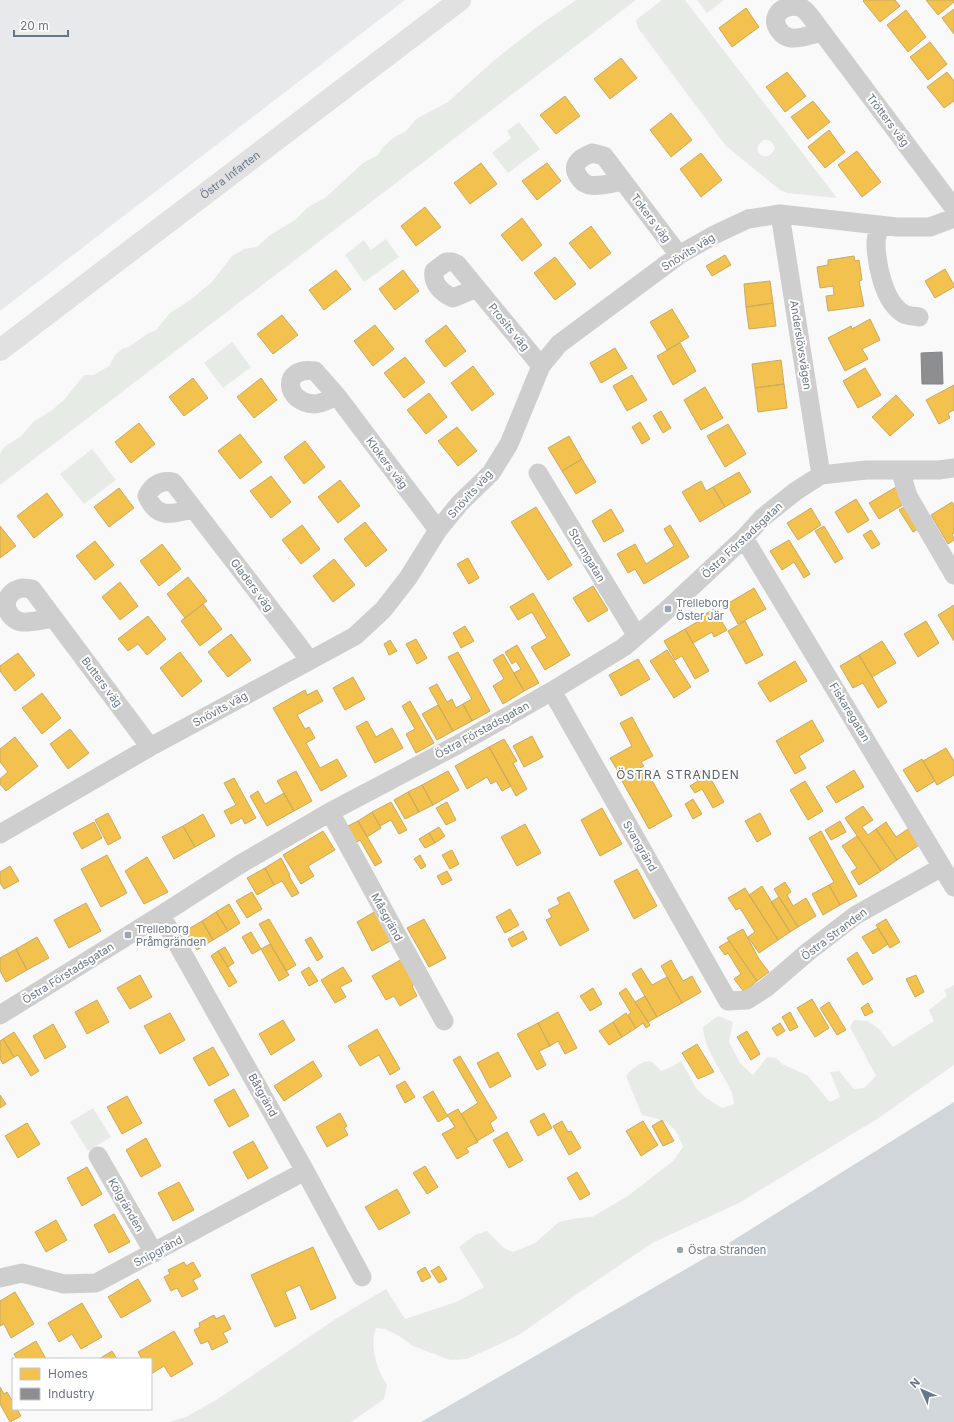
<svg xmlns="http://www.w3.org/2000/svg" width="954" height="1422" font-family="Inter,sans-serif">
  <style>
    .built { fill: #e7e9ea }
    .green { fill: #e7ebe6; fill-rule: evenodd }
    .water { fill: #d0d6da }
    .homes { fill: #f2c14e; stroke: #c9aa5f }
    .industry { fill: #8d8d92; stroke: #82868f }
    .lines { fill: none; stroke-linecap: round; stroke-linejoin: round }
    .minor { stroke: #cececf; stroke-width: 19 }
    .major { stroke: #e1e1e2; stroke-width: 22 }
    .poi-dot { fill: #9ba4b0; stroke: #fff; stroke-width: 1.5 }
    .labels { text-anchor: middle; stroke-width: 4; stroke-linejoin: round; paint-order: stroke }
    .street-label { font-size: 11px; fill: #697688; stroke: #fff }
    .poi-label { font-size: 11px; fill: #697688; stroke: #fff; text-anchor: start }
    .neighbourhood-label { font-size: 12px; letter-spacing: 1px; fill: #57606d; stroke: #fff }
  </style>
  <rect width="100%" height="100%" fill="#f9f9f9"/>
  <path class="built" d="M0 0H405L0 311Z"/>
  <path class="green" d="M576 0H636L0 485V454L4 447 21 436 34 421 51 411 64 400 84 375H94L109 366 115 355 122 349 129 347 147 334 156 330 170 313 189 301 212 282 232 256 244 249 257 247 270 235 295 220 308 207 325 198 363 163 378 155 383 147 393 138 406 131 416 119 448 102 492 62 534 29Z
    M662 0H685L837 198 787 193 780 190 726 146 638 28 636 20ZM764 140C771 140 773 142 775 149 766 166 748 149 764 140Z
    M697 0H724L707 13Z
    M519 122 540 149 508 173 492 153 511 138 507 131Z
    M386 239 399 257 364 282 345 255 364 240 371 250Z
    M232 342 251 367 223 388 204 363Z
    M92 449 116 480 84 504 60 474Z
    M954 985V1065L877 1119 739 1203 654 1242 580 1292 519 1335 467 1359 450 1360 413 1346 399 1336 385 1329 376 1328C369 1347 377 1369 387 1385L384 1399 351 1422H169L186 1417 216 1400 337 1318 386 1289 405 1319 456 1302 484 1287 459 1247 475 1235 487 1231 504 1248 513 1252 535 1243 559 1222 577 1218 592 1217 628 1196 673 1161 683 1147C674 1122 667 1121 642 1115L626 1076C631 1070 642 1059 651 1062 655 1063 658 1068 661 1071L671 1067 681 1061 696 1088 706 1098 722 1108 734 1104C733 1099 733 1093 730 1089 721 1069 704 1049 703 1027L718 1016 733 1022 729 1042 740 1063 753 1075 767 1057 776 1058 782 1064 807 1075 830 1102 840 1097 830 1072 839 1071 854 1089 864 1088 876 1076 850 1027 854 1020 868 1021 879 1029 893 1047 934 1021 929 1010 947 996 944 990Z
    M93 1108 111 1137 88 1151 70 1122Z"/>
  <path class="water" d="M954 1102V1422H421L705 1258Z"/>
  <path class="homes" d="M864 0H895L900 6 880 22 863 1Z
    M926 0H954V2L938 15Z
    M746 8 759 27 732 47 719 28Z
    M954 9V34L942 18Z
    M906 10 926 37 908 52 887 25Z
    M930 42 947 64 928 80 910 57Z
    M621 58 637 78 610 99 594 79Z
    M787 72 806 96 785 112 766 87Z
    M947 72 954 81V101L944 108 927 87Z
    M565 96 580 116 556 134 540 115Z
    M813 101 830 122 808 139 791 117Z
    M671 113 692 140 671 157 650 130Z
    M829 130 845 152 825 168 808 147Z
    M857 151 881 182 862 197 838 165Z
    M701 153 722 180 701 197 680 169Z
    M481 163 497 184 470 204 454 183Z
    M547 163 561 181 537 200 522 181Z
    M425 207 441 227 416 246 401 226Z
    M522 218 542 245 522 261 501 235Z
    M591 226 611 253 590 269 569 243Z
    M725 255 731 265 712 276 706 266Z
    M854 256 855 261 859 260 862 280 859 281 864 306 828 311 826 296 834 295 833 286 820 288 817 267 828 265V260Z
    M555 257 576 284 555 300 534 273Z
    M945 269 954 285V287L935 298 925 281Z
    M336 270 351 289 324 310 309 290Z
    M403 270 419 291 395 310 379 289Z
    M770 281 773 303 746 307 744 284Z
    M773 303 776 326 749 329 746 307Z
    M672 309 689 337 667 350 650 322Z
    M282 315 298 335 273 354 257 334Z
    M870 319 880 340 862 349 868 359 845 371 828 338 851 326 852 329Z
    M375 325 394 349 373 366 354 341Z
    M446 325 466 351 445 367 425 341Z
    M680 343 696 371 673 385 657 356Z
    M615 348 627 368 601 383 590 363Z
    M405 357 425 382 404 398 384 373Z
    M781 360 784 384 755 388 752 364Z
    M473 366 494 394 472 411 451 383Z
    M865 368 881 395 858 408 843 381Z
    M632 375 647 400 627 411 613 386Z
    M193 378 208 398 184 416 169 397Z
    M261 378 277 400 254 418 237 397Z
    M784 384 787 408 758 412 755 388Z
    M954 385V410L948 413 950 418 939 424 926 400Z
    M705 387 723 418 701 430 684 400Z
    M429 393 447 417 426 434 407 410Z
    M896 395 914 415 890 436 872 417Z
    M661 411 671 428 663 433 653 416Z
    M640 422 650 439 642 444 632 427Z
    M139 423 155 444 131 463 115 442Z
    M728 424 746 454 725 467 707 436Z
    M457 427 477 451 458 466 438 441Z
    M240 434 262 462 240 479 218 451Z
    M569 436 582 459 562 471 548 448Z
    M305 441 325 467 304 484 284 457Z
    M582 459 596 482 576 494 562 471Z
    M739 472 751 492 725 507 713 487Z
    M271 476 291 502 271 518 250 491Z
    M340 480 360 506 338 523 318 497Z
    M701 481 706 491 713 487 725 507 700 522 682 492Z
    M896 487 906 503 879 519 869 503Z
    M119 488 134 508 109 527 94 507Z
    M47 493 63 515 34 538 17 516Z
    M856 499 869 520 848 533 835 512Z
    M952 502 954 506V533L952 534 954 540 948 544 931 515Z
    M908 505 921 527 913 532 899 510Z
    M536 507 572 565 548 580 511 522Z
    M811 508 821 525 798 540 787 523Z
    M611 509 624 531 604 542 592 521Z
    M365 522 387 550 366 567 344 539Z
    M302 525 320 549 301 564 282 540Z
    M670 525 689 557 644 584 635 569 628 573 617 554 635 544 646 564 674 546 664 529Z
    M0 526 16 546 0 558Z
    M824 526 843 558 835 563 815 531Z
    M871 530 880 544 872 549 863 535Z
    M789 540 810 574 804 578 794 562 782 570 770 551Z
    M95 541 114 565 95 580 76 556Z
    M162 544 181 569 159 586 140 561Z
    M468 558 479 578 469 584 457 564Z
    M334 559 355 585 333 602 313 576Z
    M188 577 207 601 185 618 167 594Z
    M120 582 138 606 120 620 102 597Z
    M593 586 608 610 588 622 573 598Z
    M754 588 766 609 738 624 727 604Z
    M533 593 570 655 545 670 531 647 547 638 532 612 518 620 510 607Z
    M203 604 222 629 200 646 181 621Z
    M954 605V641L938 615Z
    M714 609 727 630 714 637 712 632 693 643 685 629 704 618 702 616Z
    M148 616 166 639 147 655 138 644 128 651 118 639Z
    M745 621 763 655 746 664 728 631Z
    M926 621 939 643 918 657 904 634Z
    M465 626 474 641 461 648 453 633Z
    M685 629 709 671 695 679 682 656 675 660 664 641Z
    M231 634 251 660 228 677 208 652Z
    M416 639 427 658 417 664 406 644Z
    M390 640 397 651 389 655 384 644Z
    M882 641 896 663 872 677 859 655Z
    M517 645 539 683 524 691 514 673 521 669 516 661 512 664 505 652Z
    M667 650 691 687 674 698 650 661Z
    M180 652 202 681 182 697 160 668Z
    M458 652 490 711 472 721 463 704 472 699 448 657Z
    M18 653 35 675 15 691 0 671V666Z
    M503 654 524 691 503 704 493 686 504 679 493 660Z
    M859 655 887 702 878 708 863 683 853 688 840 666Z
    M638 659 650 679 621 696 609 675Z
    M795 661 807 681 770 702 758 683Z
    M353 677 365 699 345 710 333 688Z
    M437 684 447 702 452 699 456 708 463 704 472 721 453 731 429 688Z
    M305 690 307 695 317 690 323 701 297 715 305 729 309 727 315 738 306 743 320 768 337 759 347 776 321 791 273 708Z
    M42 693 61 718 42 734 22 708Z
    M410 701 434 743 416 753 406 734 415 729 402 706Z
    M438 705 453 731 437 740 422 714Z
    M632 717 653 756 641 762 644 766 622 778 610 758 632 746 620 723Z
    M812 720 824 741 799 756 806 768 795 774 776 741Z
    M367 721 376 737 392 728 403 748 375 763 356 727Z
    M70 729 89 753 68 769 50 744Z
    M532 736 543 757 524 767 513 746Z
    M15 737 38 766 6 791 0 784V779L8 772 0 762V749Z
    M504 739 517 761 513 763 527 789 516 796 489 747Z
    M489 747 511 786 502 791 496 781 491 784 487 777 467 789 455 766Z
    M946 748 954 761V775L937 785 923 761Z
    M922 759 935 781 917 792 903 770Z
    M645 768 672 816 649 829 622 781Z
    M705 769 724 802 713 808 702 789 695 793 690 786 698 781 694 775Z
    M854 770 864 787 836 803 826 787Z
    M296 771 312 801 294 811 277 781Z
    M448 771 459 790 433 805 422 785Z
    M234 778 256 818 245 824 242 818 231 824 224 811 236 805 224 783Z
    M805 781 823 811 808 820 790 790Z
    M422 785 433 805 419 812 408 792Z
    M258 791 265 804 284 793 294 811 267 826 250 796Z
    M408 792 419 812 405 819 394 800Z
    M693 799 702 814 693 819 685 804Z
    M391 802 407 830 399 834 391 820 380 826 372 812Z
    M447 802 456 820 446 825 436 808Z
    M863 806 873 820 862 827 868 835 876 829 897 860 881 871 845 818Z
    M602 808 622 844 600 856 581 820Z
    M372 812 381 828 367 837 358 821Z
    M108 813 121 838 108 845 95 820Z
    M760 813 771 834 757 842 745 821Z
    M203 814 215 836 195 847 183 826Z
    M358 821 382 862 375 866 360 840 355 843 346 827Z
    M840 821 846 832 831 840 825 830Z
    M94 822 102 838 82 849 73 833Z
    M886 822 896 837 911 827 922 843 897 860 876 829Z
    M525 824 541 853 517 866 501 837Z
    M183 826 195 847 174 859 162 837Z
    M439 827 445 836 435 843 429 833Z
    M323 831 335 850 308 866 314 876 301 884 283 855Z
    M821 831 857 896 840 905 829 885 834 882 809 838Z
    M429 833 435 843 425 848 419 839Z
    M857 836 881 871 859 885 851 872 857 868 842 846Z
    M452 850 459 864 450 869 442 855Z
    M107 855 127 893 101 907 81 869Z
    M420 855 426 866 421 869 414 859Z
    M147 857 168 892 144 904 125 871Z
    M281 858 290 875 289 876 299 893 292 897 282 881 274 885 265 868Z
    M10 866 19 881 4 889 0 883V872Z
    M265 868 274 885 257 895 247 878Z
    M637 869 657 906 634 919 614 881Z
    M447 871 452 880 442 885 437 876Z
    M785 882 791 892 787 895 793 906 806 898 816 916 798 927 774 889Z
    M829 885 840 905 823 915 812 894Z
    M762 886 790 932 778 940 749 895Z
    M745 888 778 940 759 953 748 937 755 932 740 908 736 910 728 898Z
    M252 892 262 909 247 918 236 901Z
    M569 892 589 930 560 946 546 920 552 917 548 910 560 904 557 898Z
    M779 897 798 927 790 932 771 902Z
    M86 903 101 931 69 948 54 920Z
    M229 904 240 923 228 931 216 912Z
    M510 909 519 925 505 933 496 917Z
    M376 911 392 940 372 951 357 922Z
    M216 912 228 931 213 940 202 921Z
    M269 919 296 965 286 971 259 924Z
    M424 919 446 958 429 967 407 928Z
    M886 919 900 942 890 948 876 925Z
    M202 921 213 940 197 950 185 931Z
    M878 928 888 944 873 954 862 937Z
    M743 929 759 959 769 972 757 981 727 938Z
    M523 931 527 939 512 947 508 939Z
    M251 932 261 949 252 954 242 937Z
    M37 937 49 958 27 970 16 949Z
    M311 937 323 957 317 961 305 940Z
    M729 941 757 981 744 992 734 979 741 974 728 953 725 955 719 947Z
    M270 944 289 975 279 981 261 949Z
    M225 947 234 963 228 967 218 951Z
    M16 949 27 970 6 982 0 971V958Z
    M218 951 237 982 229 987 211 956Z
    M857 952 873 979 863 985 847 959Z
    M402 959 416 983 412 986 417 996 400 1006 394 996 386 1000 372 976Z
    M671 960 683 981 692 976 701 992 682 1003 661 966Z
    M309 967 318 981 309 986 301 972Z
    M343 967 352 981 340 987 346 997 335 1003 321 980Z
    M641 968 652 985 667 977 682 1003 657 1017 632 974Z
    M140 975 152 997 130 1009 117 988Z
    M916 975 924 992 915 997 906 979Z
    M593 988 602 1004 590 1011 580 996Z
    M626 988 650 1025 646 1028 643 1023 636 1028 628 1015 631 1013 619 993Z
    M645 996 657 1017 648 1022 635 1002Z
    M812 999 829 1028 815 1037 797 1008Z
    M97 1000 109 1022 87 1034 75 1012Z
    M829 1002 846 1030 837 1035 820 1008Z
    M868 1003 873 1012 865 1016 861 1008Z
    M558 1012 577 1048 565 1054 558 1041 550 1046 538 1023Z
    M790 1012 798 1027 790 1031 782 1017Z
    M170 1013 185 1040 160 1054 144 1026Z
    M626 1013 636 1028 622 1037 613 1022Z
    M283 1020 295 1040 271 1055 259 1034Z
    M613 1022 622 1037 609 1045 599 1031Z
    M538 1023 550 1046 539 1051 546 1065 537 1070 517 1034Z
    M780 1023 785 1031 777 1036 772 1028Z
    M53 1024 66 1047 45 1059 33 1036Z
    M377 1029 400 1069 390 1075 379 1055 360 1066 348 1046Z
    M747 1031 760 1054 751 1060 737 1037Z
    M14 1032 39 1071 31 1076 18 1055 14 1057 3 1039Z
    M3 1039 14 1057 3 1064 0 1059V1041Z
    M697 1044 714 1072 698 1079 682 1053Z
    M213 1047 229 1075 209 1086 193 1058Z
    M498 1052 511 1076 490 1088 477 1063Z
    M460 1056 497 1118 490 1123 494 1131 477 1141 461 1114 478 1103 453 1060Z
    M313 1061 322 1076 284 1101 274 1086Z
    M405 1081 415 1097 405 1103 396 1086Z
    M234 1089 249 1116 229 1127 214 1100Z
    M433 1091 447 1115 458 1109 478 1142 466 1148 469 1152 457 1159 442 1134 455 1127 448 1116 438 1122 423 1097Z
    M0 1095 6 1104 0 1108Z
    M127 1096 142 1123 122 1134 107 1107Z
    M340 1113 347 1126 344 1128 348 1135 327 1147 316 1127Z
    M544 1113 552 1128 538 1136 530 1121Z
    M662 1120 674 1141 663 1146 652 1126Z
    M562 1121 568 1132 571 1131 581 1148 569 1155 553 1126Z
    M643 1121 658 1145 641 1156 626 1131Z
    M27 1123 40 1144 18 1158 5 1136Z
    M507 1132 523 1160 509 1168 493 1140Z
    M146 1138 161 1166 141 1177 126 1150Z
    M253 1141 268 1168 248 1179 233 1152Z
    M425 1166 438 1187 427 1194 413 1173Z
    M87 1167 102 1194 82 1206 67 1178Z
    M577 1172 590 1194 580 1200 567 1178Z
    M179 1182 194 1210 173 1221 158 1193Z
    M397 1189 410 1213 379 1230 365 1207Z
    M114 1214 130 1242 109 1253 94 1225Z
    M56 1220 67 1240 46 1252 35 1232Z
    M313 1247 336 1298 311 1310 300 1285 285 1292 296 1318 275 1327 251 1275Z
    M184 1262 186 1266 193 1262 201 1276 193 1280 198 1289 182 1297 177 1288 171 1291 164 1277 170 1274 168 1270Z
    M439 1266 447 1279 439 1283 431 1271Z
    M425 1267 431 1277 422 1282 417 1272Z
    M138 1279 151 1301 121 1318 108 1297Z
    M15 1292 34 1324 11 1338 4 1324 0 1326V1301Z
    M82 1303 102 1337 81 1349 72 1334 59 1342 48 1323Z
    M214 1315 216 1319 224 1315 231 1329 223 1333 228 1342 212 1350 208 1341 201 1344 194 1330 200 1327 199 1323Z
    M174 1331 193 1364 171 1377 164 1366 151 1374V1359H142L138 1352Z
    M36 1341 46 1359H17L14 1354Z
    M112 1351 117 1359H99Z
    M0 1387 4 1394 7 1392 13 1402V1409H17L21 1416 10 1422 0 1404Z"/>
  <path class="industry" d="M942 352 943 384H922L921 353Z"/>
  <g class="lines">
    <path class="minor" d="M822 32C814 34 799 39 791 38 782 37 772 25 777 15 781 7 794 4 802 8 810 13 816 25 822 32L954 208
      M623 181C613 183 600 187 589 185 581 183 572 171 577 163 580 158 587 155 592 153L604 156 679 255
      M780 214 821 475
      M879 225C878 230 877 236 876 241 876 262 883 302 904 314 908 316 915 316 919 317
      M477 288 453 298C442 293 432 284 434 271L446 262H452L457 264 541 366
      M337 396C330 399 321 404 314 404 285 403 280 366 315 371L337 396 438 530
      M900 470 908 496 954 575
      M538 473 637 636
      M194 509C172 513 158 521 147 496 152 485 161 480 173 482L299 646 309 660
      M744 538 954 887
      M53 618C45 619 30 623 22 622 7 619 0 601 14 591 16 590 20 588 23 588 25 588 29 589 32 589L150 747
      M552 691 728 1001 747 1000 766 988 809 951 856 915 942 867
      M330 812 444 1021
      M0 834 150 747 355 636 383 610 408 578 438 530 460 503 491 473 509 444 541 366 559 344 679 255 714 235 748 219 780 214 897 227H930L954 218
      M161 915 305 1171 362 1277
      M0 1015 161 915 239 865 330 812 457 745 552 691 624 647 668 609 744 538 762 518 796 491 821 475 866 470H939L954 468
      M98 1156 154 1253
      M0 1278 22 1273 64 1284 96 1283 305 1171"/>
    <path class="major" id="s1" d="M0 350 460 0"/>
  </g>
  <g class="poi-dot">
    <rect x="664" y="605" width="8" height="8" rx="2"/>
    <rect x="124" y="931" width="8" height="8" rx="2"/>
    <circle cx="680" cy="1250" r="4"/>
  </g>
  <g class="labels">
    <g class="street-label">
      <text transform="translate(888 120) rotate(53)" y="4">Trötters väg</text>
      <text dy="4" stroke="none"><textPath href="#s1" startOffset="289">Östra Infarten</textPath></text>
      <text transform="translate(651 218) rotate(53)" y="4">Tokers väg</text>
      <text transform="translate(688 252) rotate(-32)" y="4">Snövits väg</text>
      <text transform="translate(509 327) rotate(51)" y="4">Prosits väg</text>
      <text transform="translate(801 345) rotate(81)" y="4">Anderslövsvägen</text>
      <text transform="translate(387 463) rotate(53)" y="4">Klokers väg</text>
      <text transform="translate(470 494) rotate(-48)" y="4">Snövits väg</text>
      <text transform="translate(742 540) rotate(-43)" y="4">Östra Förstadsgatan</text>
      <text transform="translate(587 555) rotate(59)" y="4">Stormgatan</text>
      <text transform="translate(252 585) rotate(53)" y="4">Gladers väg</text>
      <text transform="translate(102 682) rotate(53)" y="4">Butters väg</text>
      <text transform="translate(220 709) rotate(-29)" y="4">Snövits väg</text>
      <text transform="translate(850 712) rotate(59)" y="4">Fiskaregatan</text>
      <text transform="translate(482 730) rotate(-29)" y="4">Östra Förstadsgatan</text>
      <text transform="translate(640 846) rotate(60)" y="4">Svangränd</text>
      <text transform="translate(387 917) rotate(61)" y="4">Måsgränd</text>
      <text transform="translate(834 934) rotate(-37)" y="4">Östra Stranden</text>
      <text transform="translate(68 973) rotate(-32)" y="4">Östra Förstadsgatan</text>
      <text transform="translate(263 1095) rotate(61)" y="4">Båtgränd</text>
      <text transform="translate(126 1205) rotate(60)" y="4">Kölgränden</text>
      <text transform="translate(158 1251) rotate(-28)" y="4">Snipgränd</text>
    </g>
    <g class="poi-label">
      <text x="676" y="607">Trelleborg<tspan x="676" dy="13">Öster Jär</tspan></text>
      <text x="136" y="933">Trelleborg<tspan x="136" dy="13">Pråmgränden</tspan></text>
      <text x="688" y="1254">Östra Stranden</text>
    </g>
    <g class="neighbourhood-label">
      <text x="678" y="779">ÖSTRA STRANDEN</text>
    </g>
  </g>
  <rect x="12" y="1358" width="140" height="52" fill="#ffffff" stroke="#c3c8cf"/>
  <rect x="20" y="1368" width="20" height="12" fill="#f2c14e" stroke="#c3c8cf"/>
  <text x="48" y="1378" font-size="12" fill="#697688">Homes</text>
  <rect x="20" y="1388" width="20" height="12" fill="#8d8d92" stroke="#c3c8cf"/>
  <text x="48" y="1398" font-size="12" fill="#697688">Industry</text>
  <g transform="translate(922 1390) rotate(315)" stroke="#ffffff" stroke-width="3" paint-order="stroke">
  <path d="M0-3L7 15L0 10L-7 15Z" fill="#697688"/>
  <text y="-6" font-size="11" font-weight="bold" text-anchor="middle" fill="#697688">N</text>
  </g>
  <path d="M14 30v6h54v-6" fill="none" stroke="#697688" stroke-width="2"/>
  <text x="20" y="30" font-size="12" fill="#697688" stroke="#ffffff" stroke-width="3" paint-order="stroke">20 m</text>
</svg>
